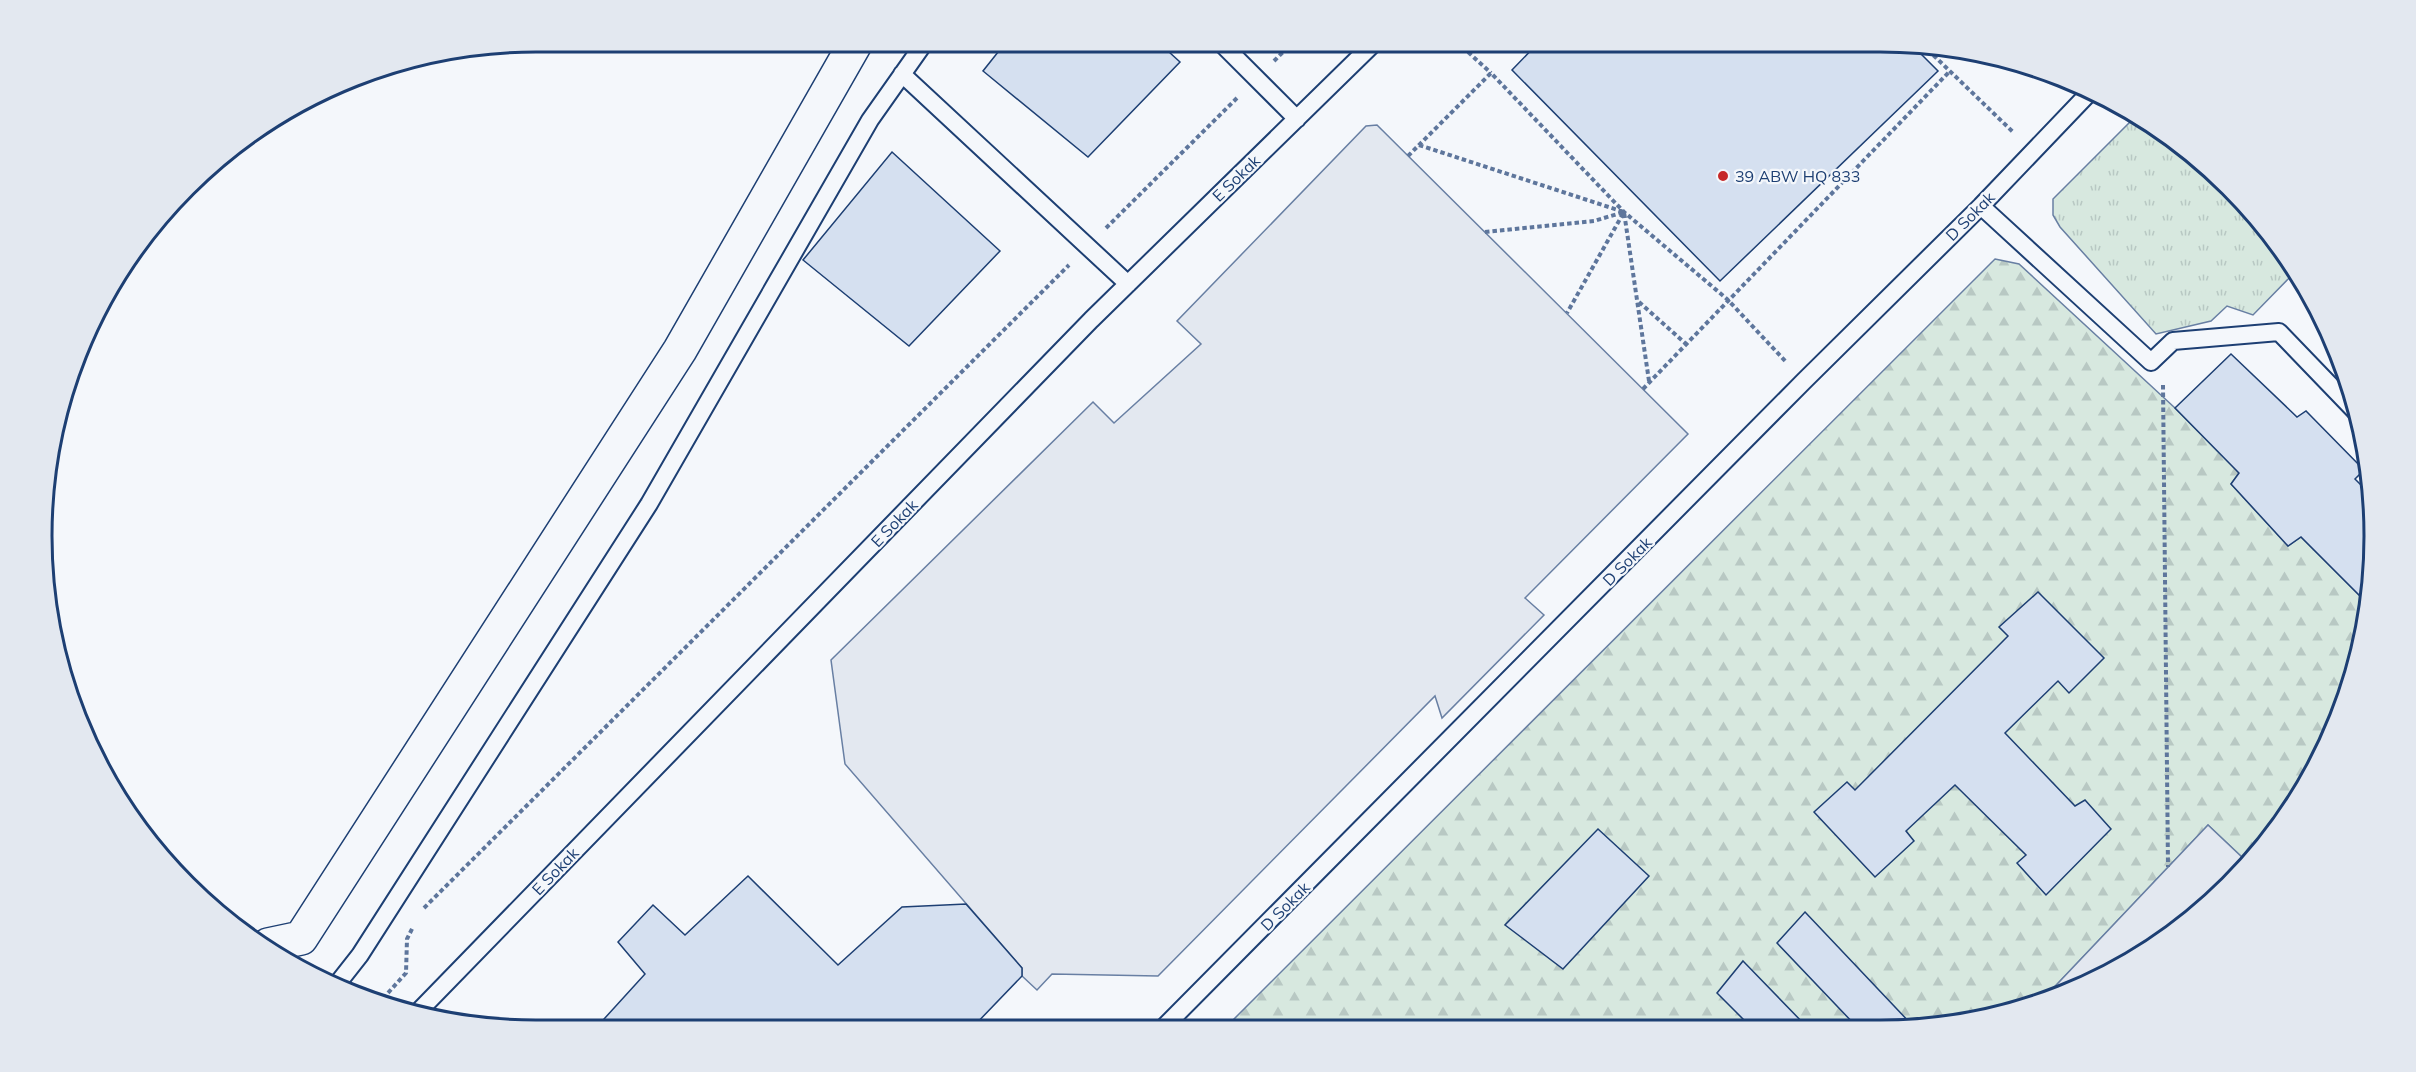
<svg xmlns="http://www.w3.org/2000/svg" width="2416" height="1072" font-family="Mulish,sans-serif">
  <style>
    .grass { fill: url(#grass-tufts); stroke: #687fa3; stroke-width: 1.5 }
    .forest { fill: url(#forest-firs); stroke: #687fa3; stroke-width: 1.5 }
    .parking { fill: #e3e8f0; stroke: #687fa3; stroke-width: 1.5 }
    .building { fill: #d5e0f0; stroke: #1d3f73; stroke-width: 1.5 }
    .lines { fill: none; stroke-linecap: round; stroke-linejoin: round }
    .service-casing { stroke: #1d3f73; stroke-width: 20 }
    .minor-casing { stroke: #1d3f73; stroke-width: 36 }
    .path { stroke: #5e769c; stroke-width: 4; stroke-dasharray: 4.5 3; stroke-linecap: butt }
    .service { stroke: #f4f7fb; stroke-width: 16 }
    .minor { stroke: #f4f7fb; stroke-width: 33 }
    .poi-dot { fill: #c62828; stroke: #f4f7fb; stroke-width: 2 }
    .labels { text-anchor: middle; stroke-width: 4.5; stroke-linejoin: round; paint-order: stroke }
    .poi-label { font-size: 16px; fill: #1d3f73; stroke: #f4f7fb; text-anchor: start }
    .street-label { font-size: 16px; fill: #1d3f73; stroke: #f4f7fb }
    .rim { fill: none; stroke: #1d3f73; stroke-width: 3 }
  </style>
  <defs>
    <pattern id="grass-tufts" width="24" height="20" patternUnits="userSpaceOnUse" patternTransform="scale(1.5)"><rect width="24" height="20" fill="#d7e8df"/><path d="M3 7l-1-3M5 7V3M7 7l1-3M15 17l-1-3M17 17v-4M19 17l1-3" fill="none" stroke="#b8c8c3"/></pattern>
    <pattern id="forest-firs" width="22" height="20" patternUnits="userSpaceOnUse" patternTransform="scale(1.5)"><rect width="22" height="20" fill="#d7e8df"/><path d="M5 1l3.5 6h-7zM16 11l3.5 6h-7z" fill="#b8c8c3"/></pattern>
  </defs>
  <rect width="100%" height="100%" fill="#f4f7fb"/>
  <path class="grass" d="M2137 115 2206 165 2272 236 2295 272 2253 315 2227 306 2211 321 2156 334 2060 227 2053 215V199Z"/>
  <path class="forest" d="M1995 259 2019 264 2175 408 2239 473 2231 484 2288 546 2301 537 2368 604 2348 695 2291 811 2245 860 2208 825 2043 999 1945 1026 1225 1028Z"/>
  <path class="parking" d="M1377 125 1688 434 1525 598 1544 615 1442 718 1435 696 1158 976 1052 974 1037 990 1022 976V968L845 764 831 660 1093 402 1114 423 1201 344 1177 321 1366 126Z
    M2208 825 2245 860 2181 928 2069 992 2043 999Z"/>
  <path class="building" d="M1006 42H1158L1180 62 1088 157 983 71Z
    M1539 42H1880L1915 48 1938 71 1720 281 1512 70Z
    M892 152 1000 251 909 346 803 260Z
    M2231 354 2297 417 2306 411 2364 470 2355 479 2372 496 2373 504 2368 604 2301 537 2288 546 2231 484 2239 473 2175 408Z
    M2038 592 2104 658 2069 693 2058 681 2005 733 2075 806 2085 800 2111 829 2046 895 2017 863 2026 855 1955 785 1906 831 1914 841 1875 877 1814 812 1847 782 1855 790 2008 636 1999 627Z
    M1598 829 1649 876 1563 969 1505 925Z
    M748 876 838 965 902 907 966 904 1022 968V976L971 1029 594 1030 645 974 618 942 653 905 685 935Z
    M1805 912 1913 1026H1856L1777 943Z
    M1743 961 1806 1026H1750L1717 993Z"/>
  <g class="lines">
    <defs>
      <path id="service" d="M1220 42 1297 119
        M902 74 1128 284
        M1981 206 2151 362 2173 341 2279 332 2358 414
        M338 983 360 955 649 504 870 120 925 42
        M419 1011 1091 320 1375 42
        M1163 1028 1804 381 1981 206 2090 92"/>
      <path id="minor" d="M268 945 301 938 680 350 856 42"/>
    </defs>
    <use href="#service" class="service-casing"/>
    <use href="#minor" class="minor-casing"/>
    <path class="path" d="M1457 42 1491 73
      M1928 50 2014 133
      M1274 61 1293 42
      M1419 145 1624 212 1567 313
      M1408 156 1491 73 1624 212 1727 299 1787 363
      M1106 228 1237 98
      M1485 232 1594 221 1624 212 1649 381
      M1639 302 1685 343
      M2163 385 2168 867
      M1643 389 1949 72
      M424 908 1069 265
      M378 1004 406 973 407 939 413 927"/>
    <use href="#service" class="service"/>
    <use href="#minor" class="minor"/>
  </g>
  <circle class="poi-dot" cx="1723" cy="176" r="6"/>
  <g class="labels">
    <g class="poi-label">
      <text x="1735" y="182">39 ABW HQ 833</text>
    </g>
    <g class="street-label">
      <text transform="translate(1236 178) rotate(-44)" y="6">E Sokak</text>
      <text transform="translate(1970 216) rotate(-45)" y="6">D Sokak</text>
      <text transform="translate(894 523) rotate(-46)" y="6">E Sokak</text>
      <text transform="translate(1627 561) rotate(-45)" y="6">D Sokak</text>
      <text transform="translate(555 871) rotate(-46)" y="6">E Sokak</text>
      <text transform="translate(1285 906) rotate(-45)" y="6">D Sokak</text>
    </g>
  </g>
  <path d="M0 0H2416V1072H0ZM536 52H1880A484 484 0 0 1 2364 536V536A484 484 0 0 1 1880 1020H536A484 484 0 0 1 52 536V536A484 484 0 0 1 536 52Z" fill="#e3e8f0" fill-rule="evenodd"/>
  <path class="rim" d="M536 52H1880A484 484 0 0 1 2364 536V536A484 484 0 0 1 1880 1020H536A484 484 0 0 1 52 536V536A484 484 0 0 1 536 52Z"/>
</svg>
